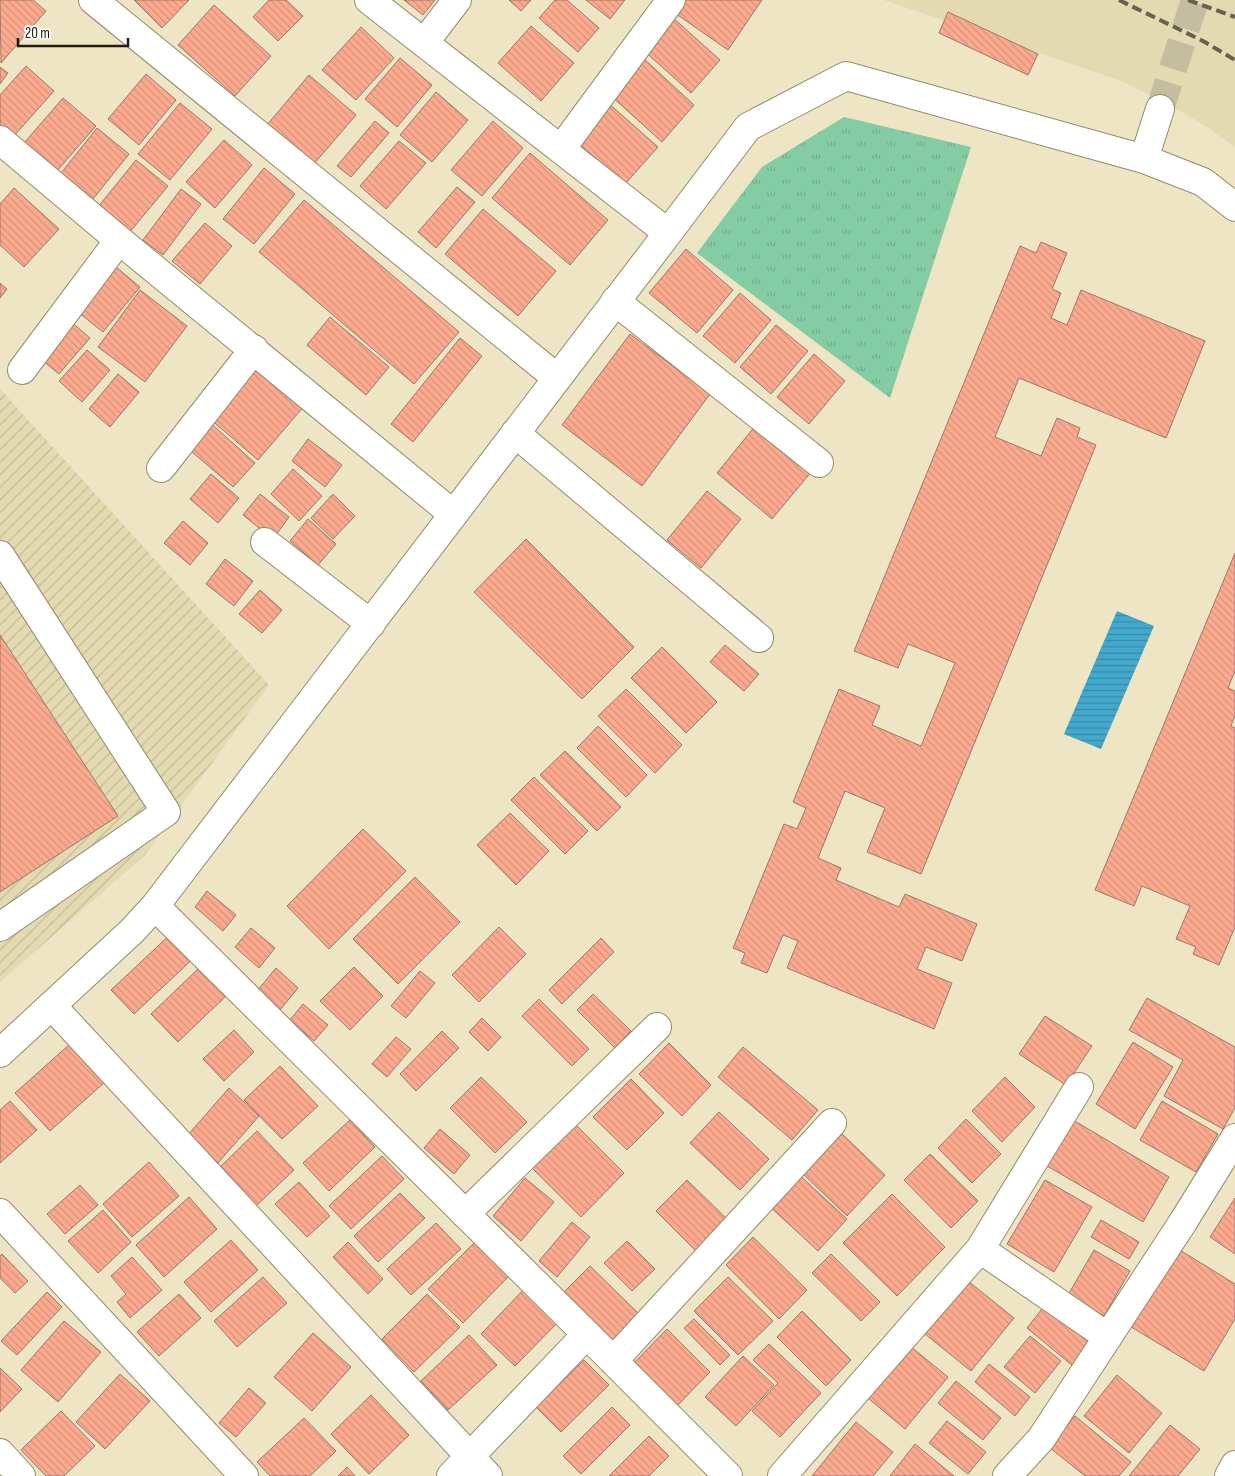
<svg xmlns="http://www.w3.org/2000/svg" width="1235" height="1476" font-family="'Sofia Sans Condensed',sans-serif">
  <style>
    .industrial { fill: url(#industrial-furrows) }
    .built { fill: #e4dab1 }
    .grass { fill: url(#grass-tufts) }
    .water { fill: url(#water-rules) }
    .building { fill: url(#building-back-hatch); stroke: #9a786d }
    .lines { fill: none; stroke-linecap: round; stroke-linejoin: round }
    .minor-tunnel { stroke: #c4bd9f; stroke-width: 28; stroke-dasharray: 28 14; stroke-linecap: butt }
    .minor-casing { stroke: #928b6b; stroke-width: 30 }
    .minor { stroke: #fff; stroke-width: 28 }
    .rail { stroke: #66624e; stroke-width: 4; stroke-dasharray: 10 5; stroke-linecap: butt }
  </style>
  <defs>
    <pattern id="industrial-furrows" width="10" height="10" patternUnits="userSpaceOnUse" patternTransform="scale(1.25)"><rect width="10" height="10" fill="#e4dab1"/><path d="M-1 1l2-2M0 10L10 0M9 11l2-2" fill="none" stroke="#c3bb97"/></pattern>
    <pattern id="grass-tufts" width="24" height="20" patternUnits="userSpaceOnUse" patternTransform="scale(1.25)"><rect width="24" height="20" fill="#84cca4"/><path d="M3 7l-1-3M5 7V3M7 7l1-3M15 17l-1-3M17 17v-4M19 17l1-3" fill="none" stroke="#72af8c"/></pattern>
    <pattern id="water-rules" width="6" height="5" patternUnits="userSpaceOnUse" patternTransform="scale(1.25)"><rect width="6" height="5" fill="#43a9cc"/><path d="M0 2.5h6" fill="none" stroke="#3889a4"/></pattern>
    <pattern id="building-back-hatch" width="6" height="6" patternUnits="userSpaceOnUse" patternTransform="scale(1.25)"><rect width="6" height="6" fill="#fcaa8f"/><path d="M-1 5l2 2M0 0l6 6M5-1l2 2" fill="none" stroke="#d8927a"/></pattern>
  </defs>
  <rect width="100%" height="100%" fill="#ede5c3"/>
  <path class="industrial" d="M0 389 269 685 145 855 0 982Z"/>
  <path class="built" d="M884 0H1235V147L1204 125 1163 101 1121 81Z"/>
  <path class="grass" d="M844 117 971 147 890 398 697 253 762 167Z"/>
  <path class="water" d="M1117 611 1154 626 1101 749 1064 734Z"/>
  <path class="building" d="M0 0H33L46 11 1 63Z
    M134 0H189L162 28Z
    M269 0H286L303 16 278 41 253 17Z
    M404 0H435L423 15Z
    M509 0H531L521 11Z
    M555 0H567L599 28 578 52 539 18Z
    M586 0H625L610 19Z
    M675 0H762L728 50 669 9Z
    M214 5 271 56 235 96 178 45Z
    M948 12 1038 54 1028 75 939 33Z
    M671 16 720 60 691 93 641 48Z
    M531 26 574 63 541 101 498 63Z
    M361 27 394 58 356 100 322 70Z
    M642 57 694 105 662 142 609 94Z
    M400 58 432 85 397 127 365 99Z
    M26 66 54 91 13 137 0 126V95Z
    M0 67 8 73 0 84Z
    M146 74 176 100 139 145 108 119Z
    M309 75 356 115 313 165 267 125Z
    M436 92 468 120 432 162 400 135Z
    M63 98 96 126 56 172 24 143Z
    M607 102 658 147 625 184 574 139Z
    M180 103 212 129 170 180 138 154Z
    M375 121 389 133 351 177 337 166Z
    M493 121 523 148 482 196 451 170Z
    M97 128 129 154 93 199 61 173Z
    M224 140 252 165 215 208 186 182Z
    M399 141 426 163 386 209 360 186Z
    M530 153 608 220 570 265 492 198Z
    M136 160 168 186 129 233 98 207Z
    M264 168 295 194 254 244 223 219Z
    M457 187 475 202 436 248 418 232Z
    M14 188 59 229 24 267 0 245V204Z
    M181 189 201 204 163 255 143 240Z
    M304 200 459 332 414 384 259 252Z
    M483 209 556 271 518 316 445 254Z
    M205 223 232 246 200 284 172 261Z
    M1041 242 1067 253 1052 289 1061 293 1051 318 1067 325 1081 290 1205 341 1166 438 1019 378 995 437 1041 456 1057 418 1080 428 1077 437 1096 445 921 874 867 852 885 808 845 791 818 858 841 868 836 880 899 907 905 894 977 924 962 961 926 947 917 969 952 983 934 1029 787 968 798 941 783 935 767 973 741 963 745 953 733 948 784 824 797 829 806 808 793 802 839 689 880 706 872 725 921 746 955 663 908 644 898 668 854 651 1020 246 1036 253Z
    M686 249 733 290 697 333 649 293Z
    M110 262 140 287 103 332 73 308Z
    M0 283 7 289 0 298Z
    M140 290 187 326 145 382 98 347Z
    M740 293 771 320 735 363 703 336Z
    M330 317 389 367 366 395 307 345Z
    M69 320 90 338 59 374 37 356Z
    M776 325 808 351 771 394 740 367Z
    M630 334 710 394 642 486 562 425Z
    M460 338 482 356 413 442 391 424Z
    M87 350 110 370 82 402 59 381Z
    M814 354 845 381 809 424 777 397Z
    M255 364 305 405 258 460 209 418Z
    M118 374 139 392 110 427 89 409Z
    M207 420 255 463 233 487 185 446Z
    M756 425 812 471 772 519 717 473Z
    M308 439 342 465 325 487 292 461Z
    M293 469 322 496 299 521 271 494Z
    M211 474 239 498 218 523 190 499Z
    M707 491 741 519 701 568 667 540Z
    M260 494 289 517 273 539 243 515Z
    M333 494 355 516 333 539 311 518Z
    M308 519 336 544 318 565 290 541Z
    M183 521 208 543 190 565 164 543Z
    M526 539 634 647 582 699 474 592Z
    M1235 553V671L1228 688 1235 691V716L1231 726 1235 728V927L1219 965 1193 954 1196 947 1176 939 1190 906 1142 886 1134 906 1095 890Z
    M225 559 253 581 234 606 206 584Z
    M260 590 282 610 262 633 239 614Z
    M0 635 118 816 0 892Z
    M725 645 759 674 744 691 710 662Z
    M662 647 717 702 686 733 631 678Z
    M626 689 682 745 655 773 598 716Z
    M598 726 647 775 626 797 577 748Z
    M565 751 621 807 597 831 540 775Z
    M534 777 588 831 565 854 511 800Z
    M510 813 549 851 516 885 477 845Z
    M363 829 406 871 329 949 287 906Z
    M415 877 460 922 398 984 353 939Z
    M207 891 236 915 223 931 195 907Z
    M499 927 526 954 479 1002 452 975Z
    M251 928 275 948 259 968 235 947Z
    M173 932 196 956 134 1014 111 990Z
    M601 938 614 952 562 1004 549 990Z
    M354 967 383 996 350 1030 320 1001Z
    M199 968 226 996 178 1042 151 1014Z
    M276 968 298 988 280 1010 257 991Z
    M420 971 435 983 406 1018 391 1006Z
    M593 994 631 1031 615 1048 577 1010Z
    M1147 998 1235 1047V1108L1223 1129 1164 1096 1183 1060 1129 1030Z
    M539 999 589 1049 572 1066 522 1016Z
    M303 1004 328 1025 314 1041 290 1020Z
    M1045 1016 1092 1046 1066 1085 1019 1054Z
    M482 1018 501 1037 488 1051 469 1032Z
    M234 1030 254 1052 224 1081 203 1059Z
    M442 1031 459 1048 416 1091 400 1074Z
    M396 1037 411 1049 387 1077 372 1064Z
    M1133 1042 1173 1067 1135 1129 1096 1104Z
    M669 1043 711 1085 682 1116 639 1074Z
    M70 1044 105 1082 50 1131 15 1093Z
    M743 1047 818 1110 792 1140 718 1077Z
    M280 1066 318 1106 282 1139 244 1100Z
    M481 1077 527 1122 495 1153 450 1108Z
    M1005 1077 1035 1107 1002 1142 972 1111Z
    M631 1079 664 1113 627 1150 593 1117Z
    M229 1088 259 1116 218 1163 187 1136Z
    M10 1101 37 1130 0 1163V1110Z
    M1162 1101 1218 1134 1196 1172 1140 1140Z
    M719 1112 769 1159 740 1190 690 1143Z
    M1068 1117 1169 1177 1143 1222 1042 1163Z
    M966 1119 1001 1154 972 1183 938 1148Z
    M350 1120 375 1147 329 1191 303 1163Z
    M574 1123 624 1173 581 1217 530 1166Z
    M440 1129 470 1155 454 1174 424 1148Z
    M257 1131 294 1170 255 1207 218 1169Z
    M839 1131 885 1175 847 1216 800 1171Z
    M930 1154 978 1201 951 1228 904 1180Z
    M382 1156 404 1179 351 1229 329 1206Z
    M149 1162 179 1196 132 1237 103 1204Z
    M797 1173 847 1219 818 1251 767 1204Z
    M525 1178 554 1202 521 1241 493 1216Z
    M687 1180 728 1220 696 1251 656 1211Z
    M1045 1180 1092 1207 1054 1272 1007 1244Z
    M299 1182 330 1216 307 1237 275 1204Z
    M80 1185 98 1205 65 1234 47 1214Z
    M400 1193 425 1218 378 1262 354 1236Z
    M892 1194 945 1247 897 1296 843 1243Z
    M189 1197 217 1229 164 1277 136 1245Z
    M1235 1198V1254L1210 1237Z
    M103 1210 131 1242 98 1273 68 1241Z
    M1101 1220 1139 1242 1129 1259 1091 1237Z
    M572 1222 590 1237 557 1277 539 1261Z
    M436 1223 461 1249 411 1295 387 1269Z
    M753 1237 807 1290 779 1319 726 1265Z
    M231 1240 258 1270 211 1312 184 1282Z
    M476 1241 510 1275 463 1323 428 1289Z
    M627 1241 655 1269 632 1291 604 1263Z
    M348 1242 383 1279 368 1294 333 1257Z
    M1170 1244 1235 1284V1319L1204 1371 1123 1322Z
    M1094 1250 1130 1271 1104 1316 1068 1295Z
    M2 1254 28 1281 15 1293 0 1278V1256Z
    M831 1254 880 1302 861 1321 812 1273Z
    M132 1257 162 1290 130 1318 117 1302 126 1294 111 1276Z
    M590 1266 639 1314 613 1340 564 1292Z
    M263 1277 287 1303 237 1347 214 1321Z
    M728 1277 773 1321 738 1355 694 1311Z
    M968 1281 1014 1318 971 1371 925 1334Z
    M528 1285 562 1318 515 1366 481 1334Z
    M47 1292 62 1307 17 1355 1 1341Z
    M179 1294 201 1318 159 1356 137 1332Z
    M427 1294 460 1327 414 1372 382 1339Z
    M1049 1300 1096 1339 1073 1366 1027 1328Z
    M802 1311 851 1360 826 1386 777 1337Z
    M694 1319 730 1355 720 1365 684 1328Z
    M64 1321 101 1352 58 1402 21 1370Z
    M667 1329 710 1372 673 1410 630 1367Z
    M313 1333 351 1367 312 1411 274 1377Z
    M469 1335 497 1365 448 1410 421 1381Z
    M1030 1336 1061 1361 1035 1393 1004 1367Z
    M769 1344 821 1393 780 1437 752 1411 778 1383 753 1360Z
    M910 1346 948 1377 905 1429 868 1398Z
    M743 1356 774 1385 736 1426 705 1397Z
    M584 1360 609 1385 561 1432 536 1407Z
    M989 1364 1030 1397 1015 1416 975 1382Z
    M0 1368 22 1389 0 1412Z
    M120 1374 150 1401 105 1449 76 1422Z
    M1117 1375 1162 1413 1129 1453 1084 1416Z
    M956 1381 1001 1418 983 1440 938 1403Z
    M249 1388 266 1403 236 1437 219 1423Z
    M371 1395 409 1435 369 1474 331 1434Z
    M612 1407 630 1425 581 1474 563 1456Z
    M61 1411 95 1446 64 1476H46L21 1450Z
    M1075 1416 1131 1462 1119 1476H1085L1049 1447Z
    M304 1418 336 1451 310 1476H270L257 1462Z
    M947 1421 986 1452 968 1474 929 1443Z
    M856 1422 893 1452 873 1476H812Z
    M1170 1425 1200 1449 1178 1476H1129Z
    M649 1436 669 1456 649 1476H609Z
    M915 1444 954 1476H890Z
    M347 1467 355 1476H338Z"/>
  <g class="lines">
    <path class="minor-tunnel" d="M1160 109 1195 0"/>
    <defs>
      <path id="minor" d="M93 0 557 378
        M369 0 668 233
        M424 43 457 0
        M0 140 119 240 453 514
        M561 149 671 0
        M1144 159 1160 109
        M615 301 819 463
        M22 370 119 240
        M515 433 759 638
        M161 468 254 349
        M265 542 371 624
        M0 555 166 812 0 927
        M155 906C347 1095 538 1285 728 1476
        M52 1006 488 1476
        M0 1053 132 931 155 906 668 233 748 127 846 76 1144 159 1203 182 1235 207
        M0 1213 244 1476
        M465 1214 657 1027
        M980 1249 1108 1337
        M613 1361 832 1123
        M0 1453 21 1476
        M451 1476 586 1335
        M782 1476 980 1249 1079 1087
        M1007 1476 1041 1439 1183 1222 1235 1138
        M1229 1476 1235 1465"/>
    </defs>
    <use href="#minor" class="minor-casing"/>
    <use href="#minor" class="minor"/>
    <path class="rail" d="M1119 0 1203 41 1235 60
      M1188 0 1235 17"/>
  </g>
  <path d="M18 38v8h110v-8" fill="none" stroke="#201d10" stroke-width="2.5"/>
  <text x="25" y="38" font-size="15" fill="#201d10" stroke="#ffffff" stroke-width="4" paint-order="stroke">20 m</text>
</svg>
